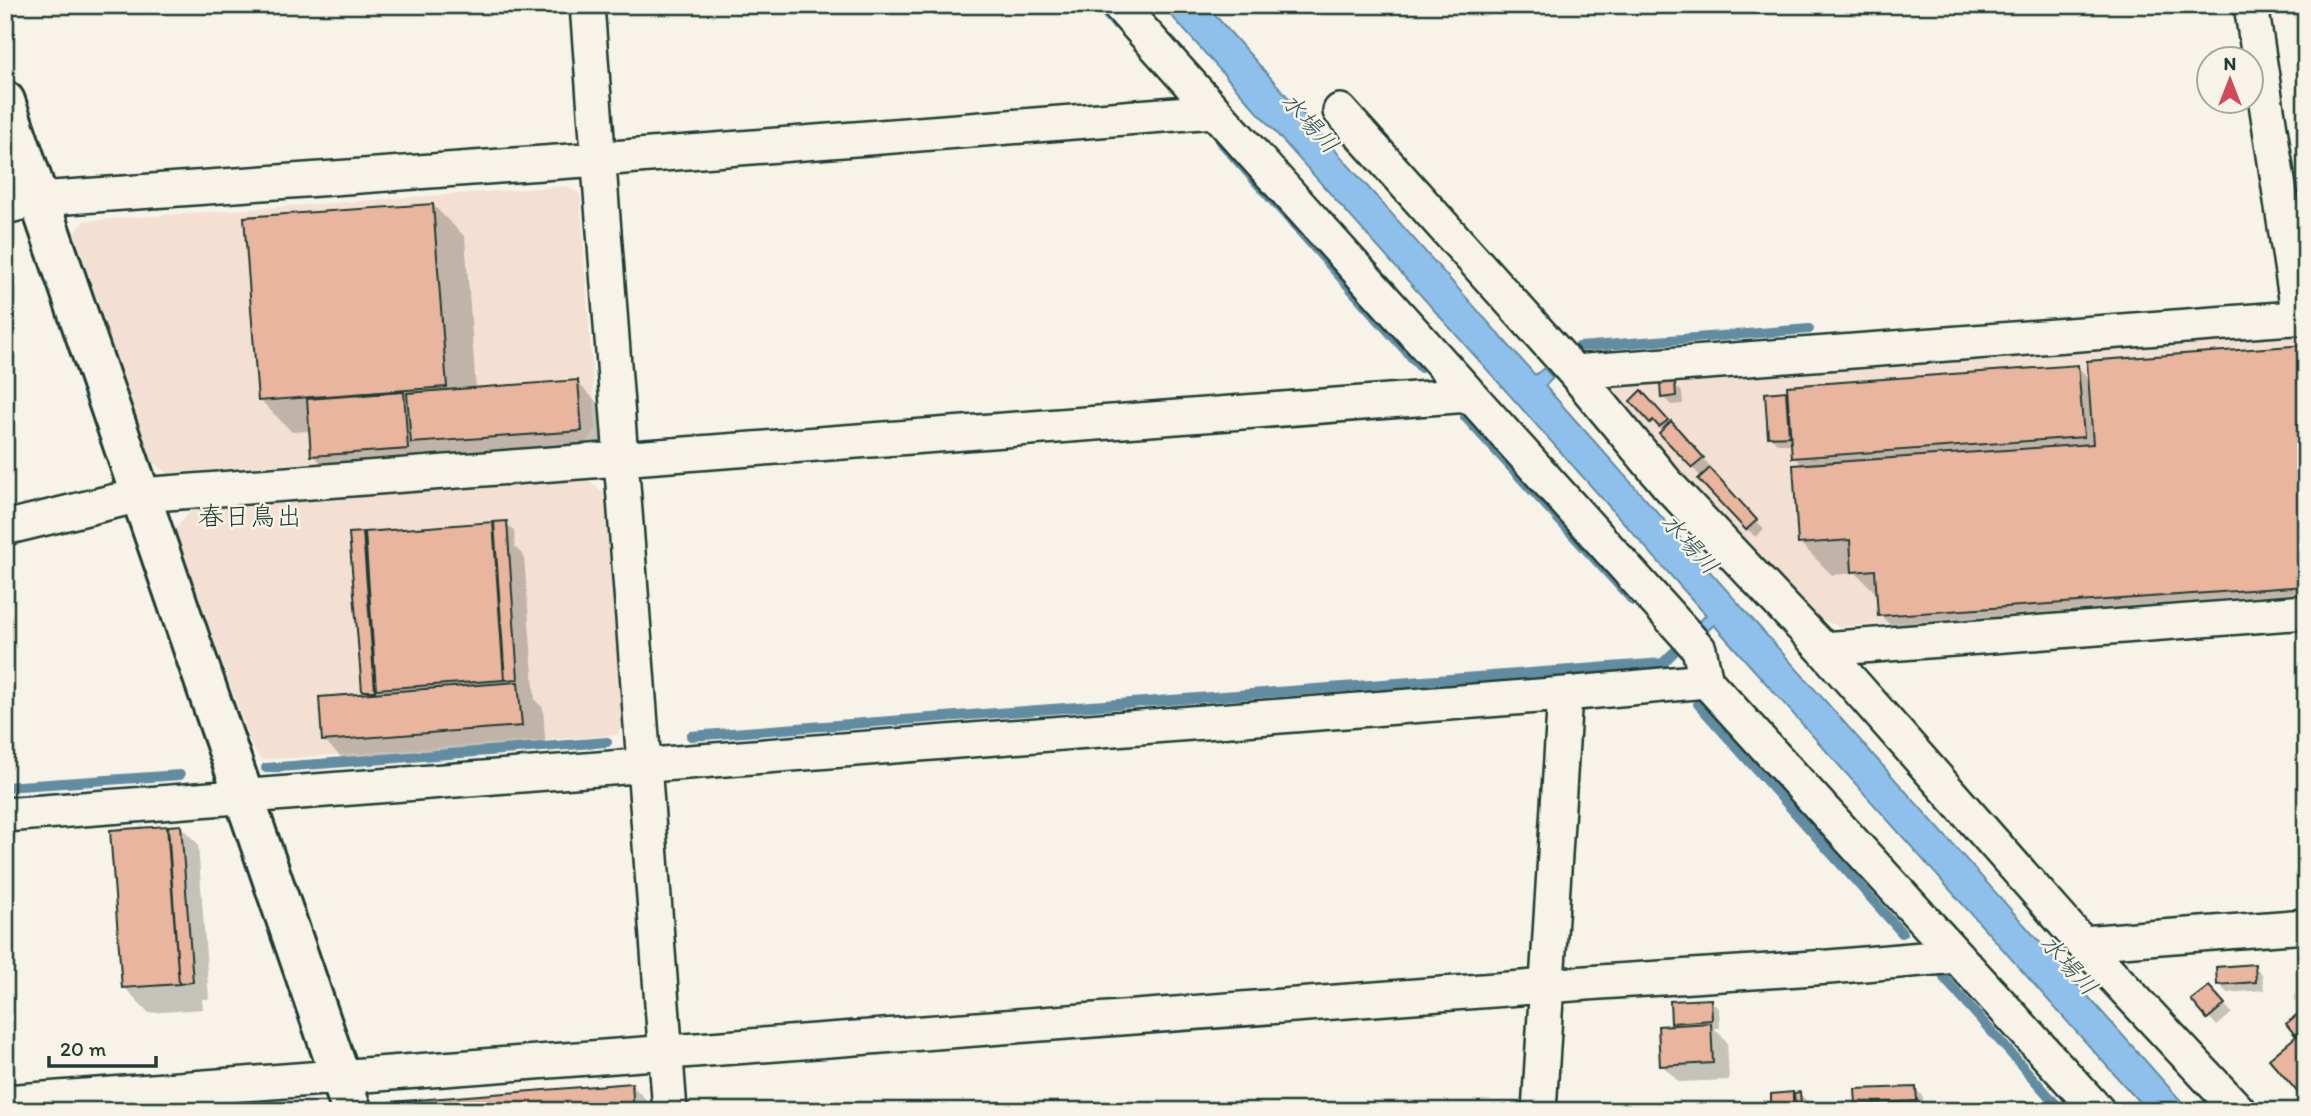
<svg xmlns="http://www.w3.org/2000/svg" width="2311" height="1116" font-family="Itim,'Klee One',sans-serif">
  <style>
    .built { fill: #f3e0d2 }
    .water { fill: #8fc0eb; stroke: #628ca2; stroke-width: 2 }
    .shadow { fill: #0003 }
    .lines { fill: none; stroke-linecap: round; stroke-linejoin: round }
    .stream { stroke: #628ca2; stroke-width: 10 }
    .building { fill: #eab59e; stroke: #1f3d34; stroke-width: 2 }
    .street-casing { stroke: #1f3d34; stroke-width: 38 }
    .secondary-casing { stroke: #1f3d34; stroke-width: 44 }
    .street { stroke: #f7f3e8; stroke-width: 33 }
    .secondary { stroke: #f7f3e8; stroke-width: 38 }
    .labels { text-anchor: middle; stroke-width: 5; stroke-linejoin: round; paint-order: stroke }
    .water-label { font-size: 24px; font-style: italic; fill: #355759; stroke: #f7f3e8 }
    .quarter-label { font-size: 26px; fill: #1f3d34; stroke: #f7f3e8 }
  </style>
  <rect width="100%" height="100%" fill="#f7f3e8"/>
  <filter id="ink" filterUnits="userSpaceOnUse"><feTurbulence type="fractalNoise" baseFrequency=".0143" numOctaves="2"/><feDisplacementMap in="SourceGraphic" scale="14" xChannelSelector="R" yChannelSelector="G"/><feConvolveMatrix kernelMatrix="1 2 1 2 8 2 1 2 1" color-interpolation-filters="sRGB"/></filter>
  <g filter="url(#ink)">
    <path class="built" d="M567 186 580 194 596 428 586 442 168 473 152 462 75 233 84 221Z
      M2306 336V592L1840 627 1807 614 1611 396 1620 382Z
      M587 479 606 495 623 726 617 735 261 760 253 749 175 530 197 504Z"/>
    <path class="water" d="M1162 5H1206L1535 375 1544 368 1553 378 1545 386 2190 1111H2147L1714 625 1707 631 1699 622 1706 615Z"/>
    <path class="shadow" d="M433 205 465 237 476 390 577 382 602 407 606 455 438 468 423 453 424 465 330 472 313 455 311 431 292 432 260 400Z
      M2306 347V620L1912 647 1880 615 1879 596 1856 573 1832 575 1800 543 1803 466 1794 457 1793 444H1778L1770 436 1785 393 1790 398 2078 367 2090 380Z
      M1674 384 1682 392 1683 404 1671 405 1663 397Z
      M1632 401H1649L1711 467 1708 469 1764 529 1755 537 1661 433 1664 430 1662 427 1660 429Z
      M506 523 514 531 515 547 524 556 535 700 543 708 546 751 349 765 324 740 368 695 363 690 362 534 367 538 492 524 496 528Z
      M181 827 198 844 209 999H202L203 1009 149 1013 124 987 167 828 170 831Z
      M2254 966 2262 974 2264 990 2227 993 2219 984Z
      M2217 996 2232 1013 2217 1026 2194 1000Z
      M1711 1001 1719 1009 1720 1028H1714L1727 1042 1729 1080 1679 1082 1662 1065 1678 1026 1673 1022Z
      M632 1085 657 1111H394Z
      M1915 1088 1923 1097 1924 1108 1865 1111 1857 1103Z
      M1792 1094 1796 1098 1800 1094 1808 1102V1109L1814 1111H1778L1773 1105Z"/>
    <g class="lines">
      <path class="stream" d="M1098 5 1115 24
        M1219 140 1421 368
        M1579 347 1809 329
        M1465 417 1633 601
        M1698 704 1902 933
        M691 736 1663 663 1674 652
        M266 768 607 742
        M5 787 180 775
        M1944 978 2062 1111"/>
    </g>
    <path class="building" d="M433 204 447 387 258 401 244 217Z
      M2306 345V586L1878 616 1875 570 1852 572 1850 540 1798 544 1793 465 2093 444 2087 361Z
      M2078 365 2084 437 1792 458 1787 386Z
      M578 380 582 431 411 443 407 393Z
      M1675 382 1676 396 1661 398 1660 383Z
      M1641 390 1668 420 1659 427 1653 420 1650 423 1630 401Z
      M1786 391 1789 436 1768 437 1765 393Z
      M404 392 408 449 311 456 307 399Z
      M1671 421 1704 458 1692 468 1659 433Z
      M1710 468 1757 520 1746 530 1698 479Z
      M507 521 518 679 505 680 494 522Z
      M493 522 504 680 376 689 365 532Z
      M363 532 375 691H362L349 533Z
      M518 682 522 726 322 741 319 697Z
      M181 825 193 982 179 984 168 826Z
      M167 826 179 984 122 988 110 830Z
      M2255 964 2256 982 2217 985 2216 967Z
      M2209 986 2225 1004 2207 1019 2191 1000Z
      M1711 999 1712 1020 1671 1023 1670 1001Z
      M2306 1007V1025L2295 1035 2286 1024Z
      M1711 1023 1713 1063 1660 1066 1658 1026Z
      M2306 1028V1102L2269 1059Z
      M632 1083 634 1111H393L392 1102Z
      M1916 1087 1917 1101 1856 1104 1855 1089Z
      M1793 1092V1105L1771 1106V1094Z
      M1800 1092 1801 1104H1795L1794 1093Z
      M1813 1107V1111H1776V1109Z"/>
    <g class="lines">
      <defs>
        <path id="street" d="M587 5 670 1111
          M1119 5 1699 649 1706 681 2098 1111
          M2251 5 2299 318
          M1340 111 1574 372 1668 485 1823 649 2082 943 2239 1111
          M5 207 39 199 599 159 1214 111
          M1574 372 2306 317
          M5 528 140 495 1469 395
          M1823 649 2306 612
          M5 815 1565 694 1706 681
          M2082 943 2306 926
          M5 1102 1600 982 1829 967 1957 956
          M1539 1111 1565 694"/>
        <path id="secondary" d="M5 101 352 1111"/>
      </defs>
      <use href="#street" class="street-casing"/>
      <use href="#secondary" class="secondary-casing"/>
      <use href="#street" class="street"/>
      <use href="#secondary" class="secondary"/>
    </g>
  </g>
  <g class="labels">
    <g class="water-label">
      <text transform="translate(1310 123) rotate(48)" y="8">水場川</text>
      <text transform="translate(1690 544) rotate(48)" y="8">水場川</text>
      <text transform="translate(2069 965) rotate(48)" y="8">水場川</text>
    </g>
    <g class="quarter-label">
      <text x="250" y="525">春日鳥出</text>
    </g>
  </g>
  <rect width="2311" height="1116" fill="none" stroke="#f7f3e8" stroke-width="28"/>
  <rect x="14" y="14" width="2283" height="1088" fill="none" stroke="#1f3d34" stroke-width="2.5" filter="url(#ink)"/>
  <g transform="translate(2230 80)"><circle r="33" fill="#f7f3e8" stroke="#a1aaa0" stroke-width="2"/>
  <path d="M0-5L12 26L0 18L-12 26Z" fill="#d1495b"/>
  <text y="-10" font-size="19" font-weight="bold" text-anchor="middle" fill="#1f3d34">N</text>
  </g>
  <path d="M49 1056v10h107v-10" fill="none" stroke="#1f3d34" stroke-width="3.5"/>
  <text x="60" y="1056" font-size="21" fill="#1f3d34" stroke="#f7f3e8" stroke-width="5" paint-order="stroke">20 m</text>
</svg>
